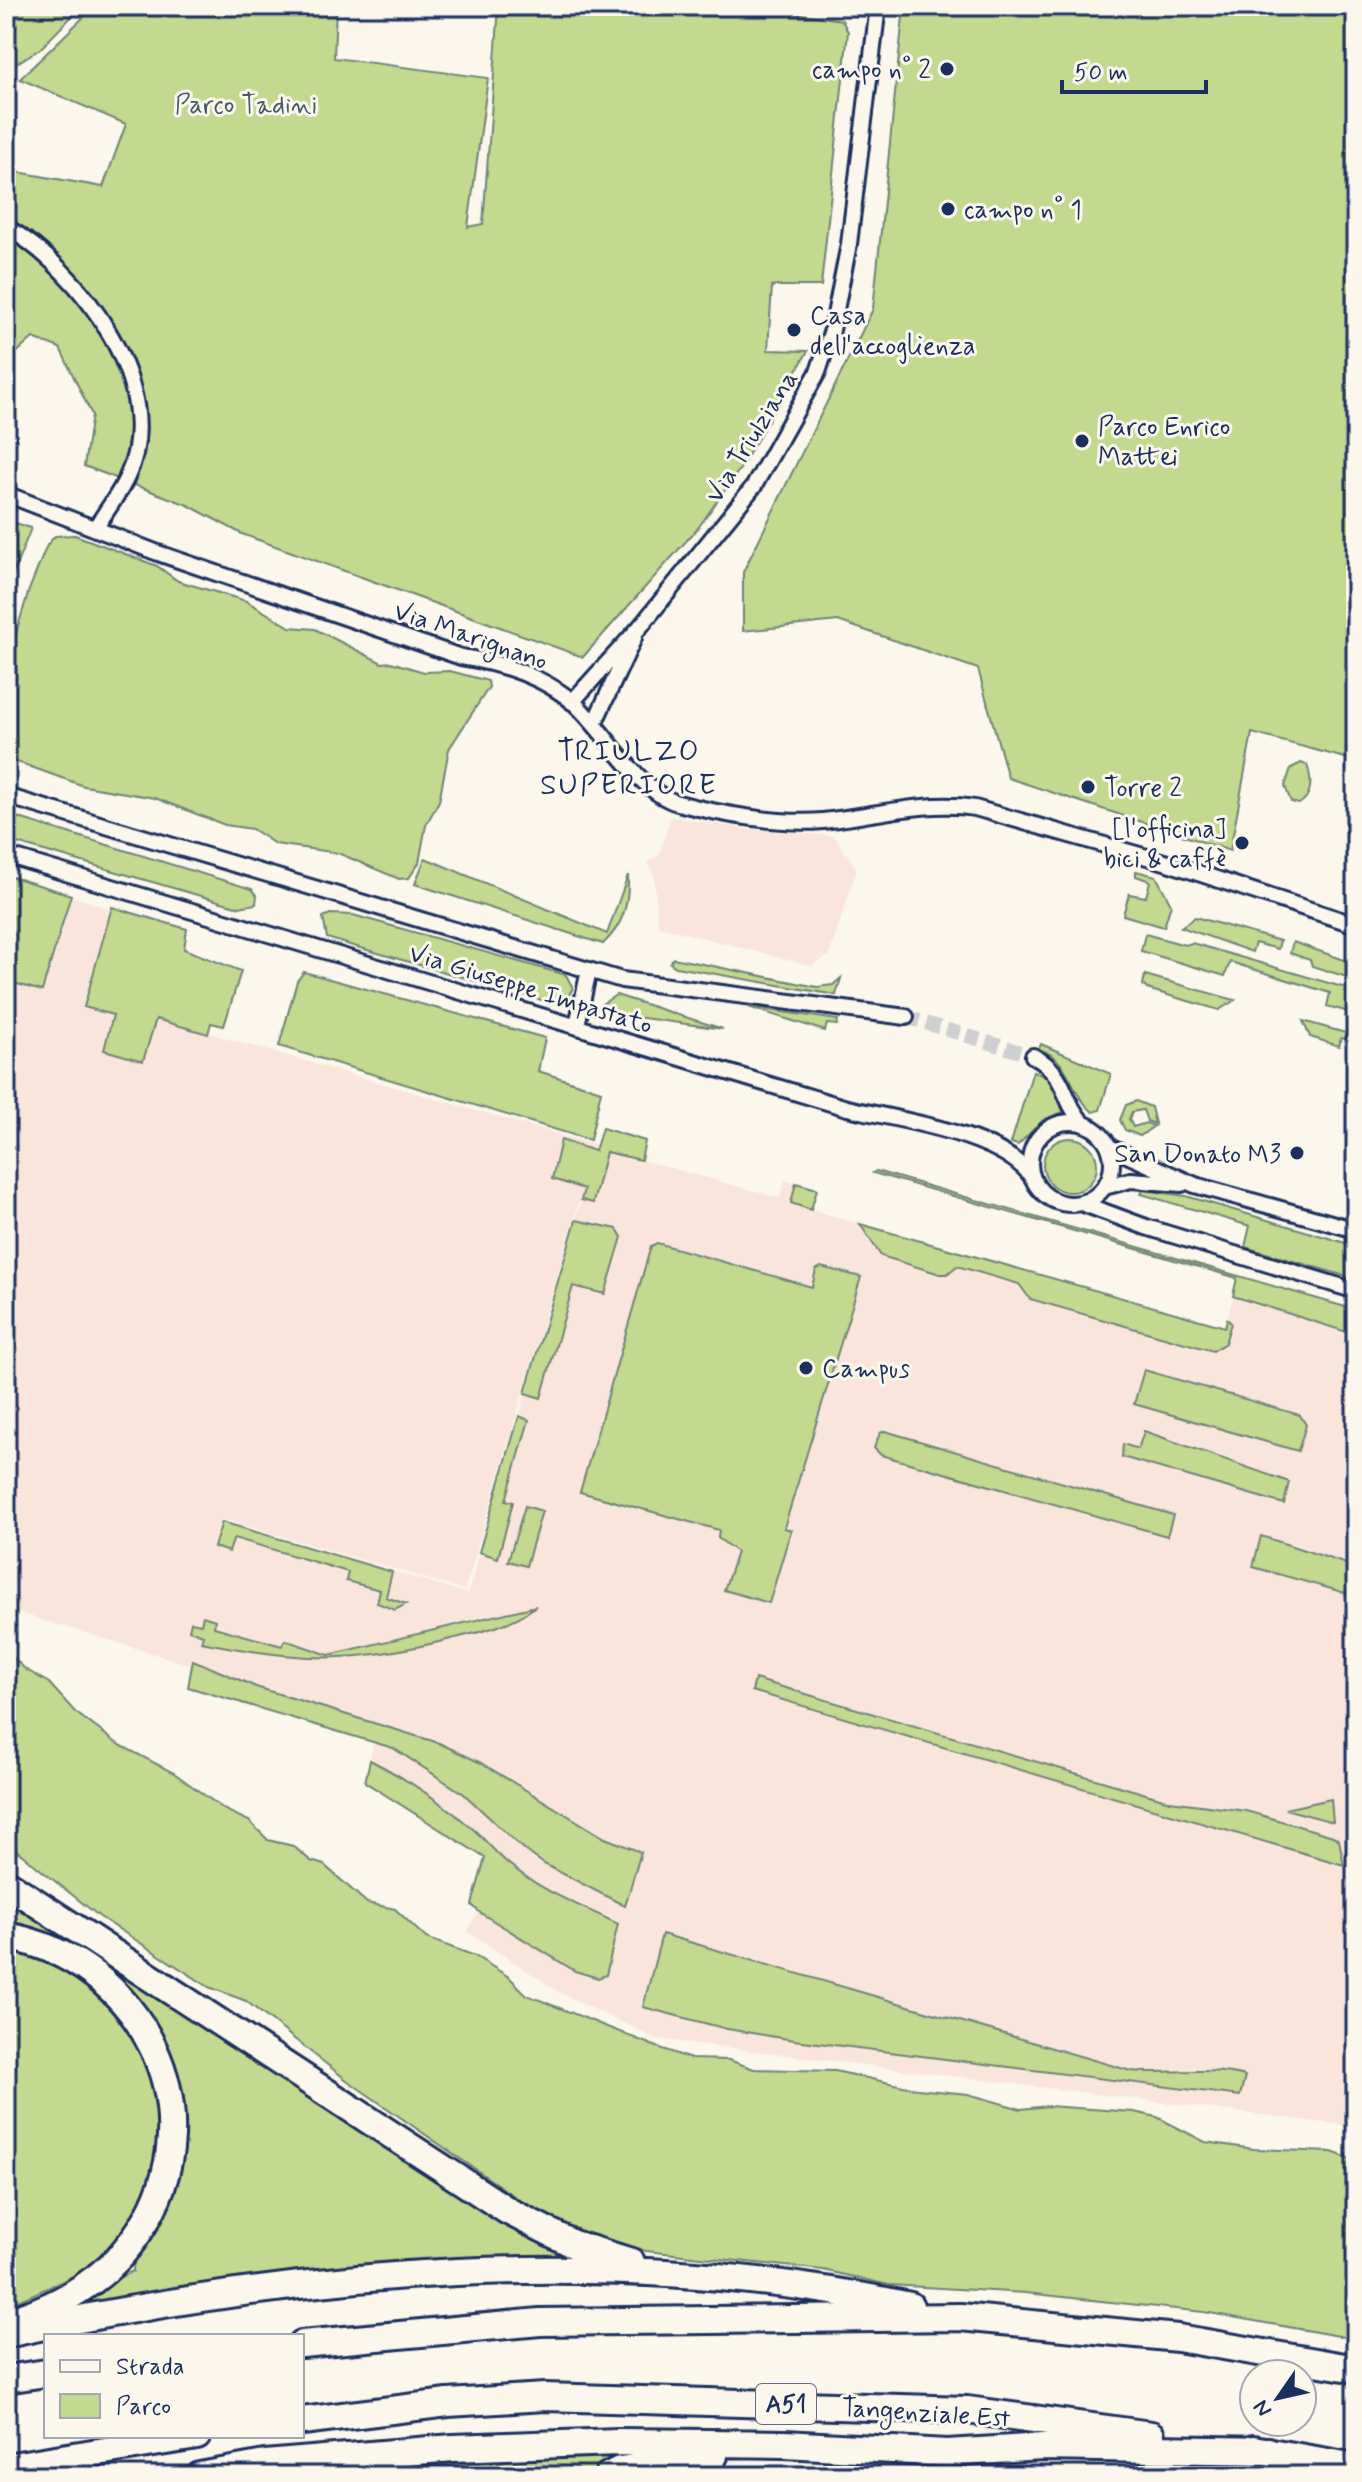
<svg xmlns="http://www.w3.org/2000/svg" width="1362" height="2482" font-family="Mynerve,sans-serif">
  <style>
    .built { fill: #fae5dc }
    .green { fill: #c3d98f; stroke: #6f8476; stroke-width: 2 }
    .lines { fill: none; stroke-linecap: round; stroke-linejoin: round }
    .minor-tunnel { stroke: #cecfd0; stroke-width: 14; stroke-dasharray: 14 7; stroke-linecap: butt }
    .minor-casing { stroke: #1b2f5e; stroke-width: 20 }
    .motorway-casing { stroke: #1b2f5e; stroke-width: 32 }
    .minor { stroke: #fbf7ec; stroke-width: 14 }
    .motorway { stroke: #fbf7ec; stroke-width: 26 }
    .poi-dot { fill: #1b2f5e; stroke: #fbf7ec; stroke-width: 3 }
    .labels { text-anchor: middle; stroke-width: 6; stroke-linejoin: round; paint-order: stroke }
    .shield { fill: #fbf7ec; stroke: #5e6b89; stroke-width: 2 }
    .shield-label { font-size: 24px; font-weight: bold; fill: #1b2f5e }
    .poi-label { font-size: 26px; fill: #1b2f5e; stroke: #fbf7ec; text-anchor: start }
    .park-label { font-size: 26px; fill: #455a6a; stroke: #fbf7ec }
    .street-label { font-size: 26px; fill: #1b2f5e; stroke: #fbf7ec }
    .quarter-label { font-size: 30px; letter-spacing: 2px; fill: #1b2f5e; stroke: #fbf7ec }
  </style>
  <rect width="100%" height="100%" fill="#fbf7ec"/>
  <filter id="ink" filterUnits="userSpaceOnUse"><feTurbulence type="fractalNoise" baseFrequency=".0125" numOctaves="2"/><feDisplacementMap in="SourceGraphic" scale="16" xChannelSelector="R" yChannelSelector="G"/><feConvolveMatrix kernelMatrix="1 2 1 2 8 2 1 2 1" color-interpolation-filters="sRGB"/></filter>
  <g filter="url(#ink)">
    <path class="built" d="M671 817 747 829 834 836 857 869 829 956 811 966 658 926 654 875 648 863 659 855Z
      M72 896 110 909 87 998 596 1145 465 1590 222 1519 221 1522 468 1593 602 1128 645 1141 642 1160 780 1198 785 1180 817 1189 812 1210 1225 1327 1239 1275 1356 1310V2127L657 2039 560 1993 467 1931 479 1912 472 1905 485 1858 365 1782 374 1741 188 1687 191 1665 6 1609V982L43 991Z"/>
    <path class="green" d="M11 6H82L41 48 6 70V28Z
      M95 6H336L334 58 488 78 468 227 483 224 499 6H746L842 20 848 32 821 286H772L768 350 808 351 742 466 698 528 583 657 242 534 188 505 84 466 92 415 60 348 33 338 6 362V170L103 187 126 124 20 79Z
      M904 6H1356V761L1252 733 1230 851 1008 778 978 669 838 621 743 631V572L873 309Z
      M6 520 31 528 6 592Z
      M75 535 157 566 178 581 246 601 290 627 315 629 382 663 391 662 424 672 450 671 488 681 489 687 449 749 439 801 426 825 419 863 409 878 399 879 338 853 275 844 252 829 225 825 155 798 84 786 6 758V666L29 590 47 545 55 536Z
      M1301 763 1307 765C1312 779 1313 796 1299 804L1291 802 1285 786 1291 768Z
      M6 814 252 889 257 895 256 904 239 907 6 840Z
      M425 858 607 934 628 875C629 904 624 924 603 944L415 884Z
      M1136 871 1156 876 1171 904 1164 927 1123 915 1129 894 1146 897 1150 881 1136 876Z
      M6 875 71 895 42 991 6 981Z
      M112 907 187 929 184 949 241 971 224 1026 211 1023 208 1034 156 1019 143 1061 104 1050 113 1015 84 1007Z
      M330 914 353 915 566 975 573 988 564 1003H552L350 945 327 938 323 917Z
      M1195 917 1280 941 1278 949 1255 943 1252 952 1181 927Z
      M1145 934 1185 945 1192 943 1356 991V1014L1327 1006 1330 993 1230 962 1225 976 1141 951Z
      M1293 942 1356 964V980L1312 966 1310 960 1290 953Z
      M673 958 817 987 833 985 841 978 836 995 676 967 670 963Z
      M304 972 545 1038 538 1071 601 1091 590 1140 279 1046 297 981Z
      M1145 975 1235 1000 1219 1010 1147 989 1143 985Z
      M616 995 723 1029 591 1011Z
      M748 1007 838 1020 837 1025 827 1024 825 1031Z
      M1303 1021 1356 1036V1042L1341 1038 1339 1046 1310 1037Z
      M1041 1044 1111 1074 1100 1110 1093 1112C1070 1094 1072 1060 1039 1049Z
      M1033 1071 1052 1080 1063 1112 1043 1120 1018 1145 1011 1143Z
      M1136 1101 1151 1107 1155 1124 1147 1121 1143 1110 1132 1112 1129 1119 1133 1127 1146 1123 1154 1126 1140 1136 1125 1130 1120 1120 1126 1105Z
      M602 1128 645 1141 641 1160 606 1152 593 1203 581 1200 584 1189 552 1179 561 1140 595 1151Z
      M1043 1165a27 27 0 1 1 54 0a27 27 0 1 1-54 0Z
      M876 1171 1356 1310V1335L1233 1296 1237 1278 873 1173Z
      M796 1183 817 1189 811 1210 791 1203Z
      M1143 1190 1186 1196 1356 1246V1279L1245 1247 1250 1226 1141 1194Z
      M576 1220 617 1229 622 1237 605 1294 573 1286 541 1398 525 1393Z
      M860 1224 1225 1327 1227 1319 1231 1323 1225 1343 1213 1351 1030 1299 1019 1284 957 1266 947 1274H940L881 1256Z
      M657 1243 812 1287 816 1270 821 1267 861 1277 784 1528 791 1530 769 1603 724 1590 737 1552 718 1538 719 1530 580 1492 651 1246Z
      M1144 1370 1300 1415 1306 1425 1298 1451 1134 1404Z
      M519 1416 529 1420 506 1500 513 1502 498 1558 479 1552Z
      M885 1431 1173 1515 1167 1536 881 1455 874 1448 880 1433Z
      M1144 1431 1289 1482 1284 1504 1122 1457 1123 1444 1138 1449Z
      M525 1506 542 1511 526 1566 508 1561Z
      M222 1522 392 1572 386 1597 406 1604 395 1610 377 1603 380 1590 346 1581 348 1572 234 1538 229 1552 214 1547Z
      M1261 1536 1356 1567V1596L1253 1567Z
      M536 1606C512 1625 481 1632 451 1639 353 1664 300 1662 201 1642L203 1635 189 1630 191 1622 201 1624 203 1616 215 1620 214 1627 282 1646 285 1640 329 1655Z
      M6 1651 25 1669 49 1683 75 1712 118 1744 174 1773 225 1810 249 1821 268 1840 293 1846 311 1861 324 1865 367 1903 395 1909 426 1938 475 1956 509 1977 527 1995 652 2045 691 2059 729 2060 754 2069 835 2071 917 2089 968 2094 1021 2109 1048 2106 1134 2112 1157 2117 1205 2142 1254 2149 1332 2152 1356 2161V2339L1204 2312 1026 2293 889 2285 823 2270 646 2251 550 2221 348 2081 246 2001 209 1987 100 1917 6 1842Z
      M193 1660 256 1687 439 1743 481 1763 605 1838 641 1852 625 1906 544 1864 523 1849 464 1794 393 1748 188 1687Z
      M755 1679 1170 1801 1246 1811 1333 1836 1339 1840 1344 1865 752 1691Z
      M370 1760C407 1779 442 1802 473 1829 486 1840 496 1854 509 1864 542 1892 580 1905 618 1924L606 1975 598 1978 575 1971 479 1912 472 1905 485 1858 365 1782Z
      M1331 1799 1333 1822 1285 1809Z
      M6 1893 498 2221 566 2254V2261L68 2310 107 2283 133 2271C132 2250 162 2219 170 2195 202 2104 166 2006 87 1954 63 1938 33 1933 6 1926Z
      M662 1934 1131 2071C1169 2075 1208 2066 1245 2076L1240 2096 794 2040 727 2029 643 2007Z
      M6 1952C113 1971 179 2069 156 2177 152 2194 121 2240 109 2255 98 2268 26 2297 6 2306Z
      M577 2456H655L596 2476H299Z"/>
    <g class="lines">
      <path class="minor-tunnel" d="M906 1017 1033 1056"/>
      <defs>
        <path id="minor" d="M6 227C80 269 169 388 127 477 119 495 105 512 95 529
          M6 494 158 553 461 657C500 663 542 676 573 702 604 729 639 793 678 803 719 814 781 825 823 821 873 816 926 800 975 808L1168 863 1356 925
          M572 702 640 627 754 486 818 372 832 330 849 244 878 6
          M594 724 634 638
          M6 796 622 980 906 1017
          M6 855 847 1108C899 1120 1005 1134 1033 1179
          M577 1025 589 970
          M1033 1056C1069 1075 1060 1099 1084 1124
          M1030 1163a41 41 0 1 1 82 0a41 41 0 1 1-82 0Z
          M1109 1147 1195 1185 1356 1230
          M1104 1187 1131 1180 1182 1184
          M1081 1203 1146 1227 1356 1291"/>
        <path id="motorway" d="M6 1883 508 2211 573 2244 631 2262
          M6 1936C141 1960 218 2111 140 2230 112 2274 67 2302 19 2318
          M6 2334C300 2271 614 2241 910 2306
          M302 2344 540 2322 960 2317 1178 2338 1356 2369
          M6 2379 46 2373
          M302 2421 448 2403 545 2397 967 2410 1151 2435
          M1253 2449 1356 2467
          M6 2467 197 2436
          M200 2476 265 2464 453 2448 618 2442 785 2444 947 2453 1042 2447 1268 2451
          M608 2476 620 2470 714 2456"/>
      </defs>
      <use href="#minor" class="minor-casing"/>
      <use href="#motorway" class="motorway-casing"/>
      <use href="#minor" class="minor"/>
      <use href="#motorway" class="motorway"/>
    </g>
  </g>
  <g class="poi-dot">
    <circle cx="947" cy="69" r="8"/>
    <circle cx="948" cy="209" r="8"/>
    <circle cx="794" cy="330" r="8"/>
    <circle cx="1082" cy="441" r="8"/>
    <circle cx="1088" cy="787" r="8"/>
    <circle cx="1242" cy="843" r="8"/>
    <circle cx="1297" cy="1153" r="8"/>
    <circle cx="806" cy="1368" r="8"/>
  </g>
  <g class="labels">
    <rect class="shield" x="756" y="2384" width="60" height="40" rx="6"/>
    <g class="shield-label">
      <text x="786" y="2412">A51</text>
    </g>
    <g class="poi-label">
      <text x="931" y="78" text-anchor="end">campo n° 2</text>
      <text x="964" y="218">campo n° 1</text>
      <text x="810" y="324">Casa<tspan x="810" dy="30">dell'accoglienza</tspan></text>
      <text x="1098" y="435">Parco Enrico<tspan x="1098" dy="30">Mattei</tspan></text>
      <text x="1104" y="796">Torre 2</text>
      <text x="1226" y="837" text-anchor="end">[l'officina]<tspan x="1226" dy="30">bici &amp; caffè</tspan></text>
      <text x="1281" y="1162" text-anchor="end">San Donato M3</text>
      <text x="822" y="1377">Campus</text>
    </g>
    <g class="park-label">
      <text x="246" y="113">Parco Tadini</text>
    </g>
    <g class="street-label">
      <text transform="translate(751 436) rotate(-58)" y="9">Via Triulziana</text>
      <text transform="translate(471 635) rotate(19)" y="9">Via Marignano</text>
      <text transform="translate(531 988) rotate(17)" y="9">Via Giuseppe Impastato</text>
      <text transform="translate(926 2412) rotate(4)" y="9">Tangenziale Est</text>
    </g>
    <g class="quarter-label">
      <text x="629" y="760">TRIULZO<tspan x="629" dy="34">SUPERIORE</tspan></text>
    </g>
  </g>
  <rect width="1362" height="2482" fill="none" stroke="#fbf7ec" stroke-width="32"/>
  <rect x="16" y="16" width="1330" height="2450" fill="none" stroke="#1b2f5e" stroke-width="3" filter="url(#ink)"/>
  <rect x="44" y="2334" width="260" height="104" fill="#fbf7ec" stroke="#a1a7b3" stroke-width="2"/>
  <rect x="60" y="2360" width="40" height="12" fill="#fbf7ec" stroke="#a1a7b3" stroke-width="2"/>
  <text x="116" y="2374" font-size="24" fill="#1b2f5e">Strada</text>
  <rect x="60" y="2394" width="40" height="24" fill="#c3d98f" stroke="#a1a7b3" stroke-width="2"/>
  <text x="116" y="2414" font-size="24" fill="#1b2f5e">Parco</text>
  <g transform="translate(1278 2398) rotate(236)"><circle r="38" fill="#fbf7ec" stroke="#a1a7b3" stroke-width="2"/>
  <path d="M0-6L14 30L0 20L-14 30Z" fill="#1b2f5e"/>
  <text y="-12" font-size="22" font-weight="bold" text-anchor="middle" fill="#1b2f5e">N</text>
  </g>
  <path d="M1062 80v12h144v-12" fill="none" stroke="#1b2f5e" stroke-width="4"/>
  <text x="1074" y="80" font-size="24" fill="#1b2f5e" stroke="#fbf7ec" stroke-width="6" paint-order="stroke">50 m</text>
</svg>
